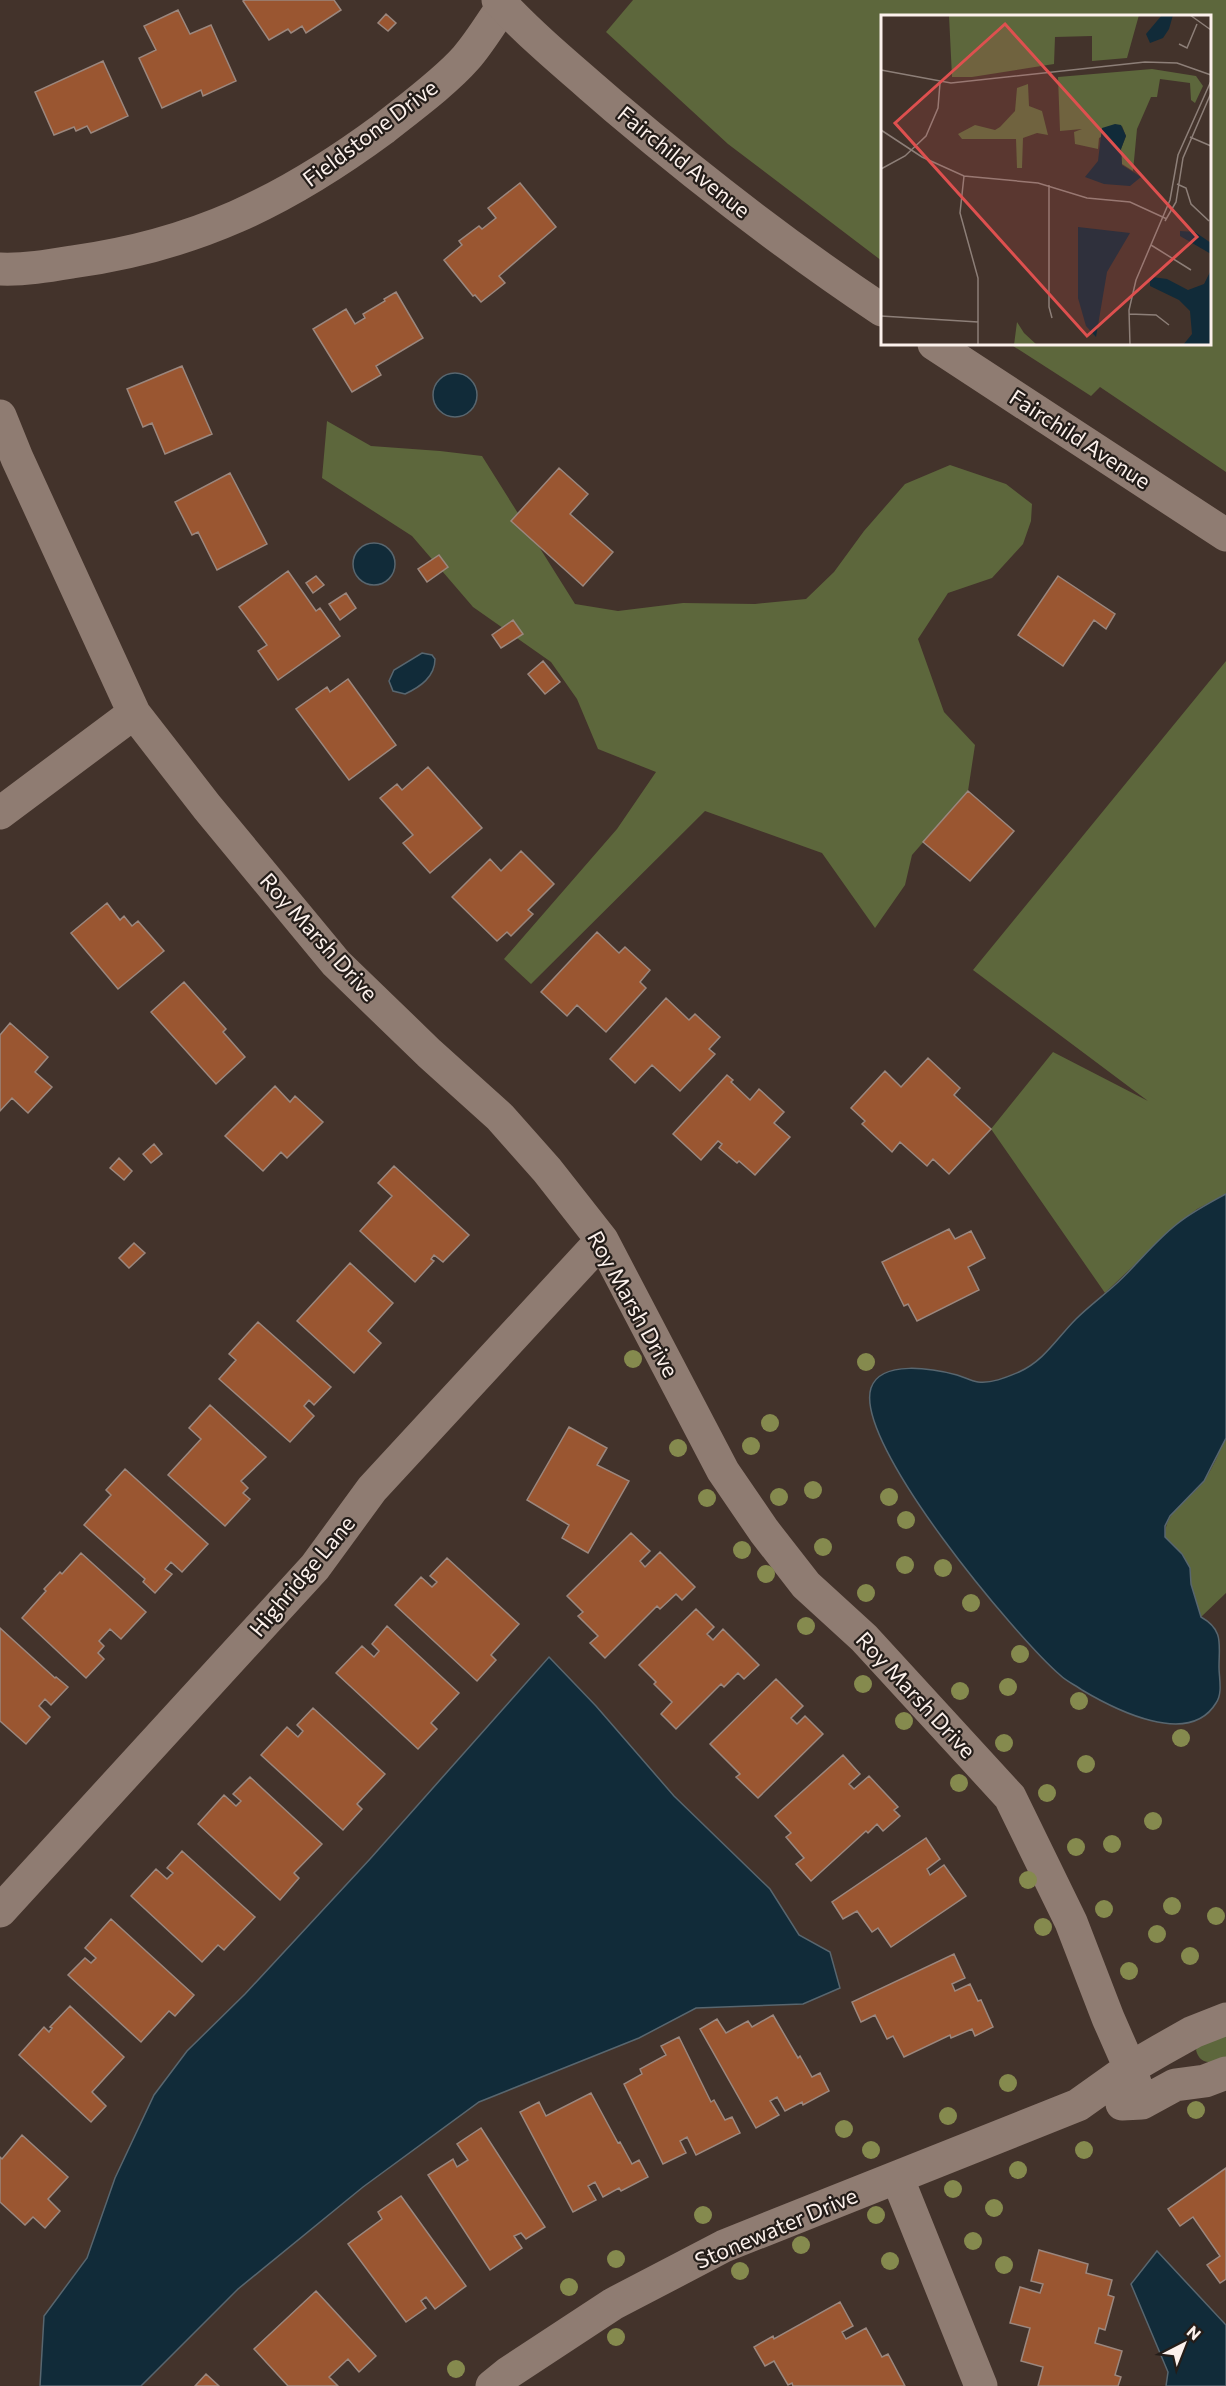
<svg xmlns="http://www.w3.org/2000/svg" width="1226" height="2386" font-family="Commissioner,sans-serif">
  <style>
    .green { fill: #5d673c }
    .water { fill: #112b39; stroke: #58666f; stroke-width: 1.5 }
    .building { fill: #9a5631; stroke: #9b877e; stroke-width: 1.5 }
    .lines { fill: none; stroke-linecap: round; stroke-linejoin: round }
    .street { stroke: #8f7c72; stroke-width: 33 }
    .secondary { stroke: #8f7c72; stroke-width: 33 }
    .tree { fill: #858a4e }
    .labels { text-anchor: middle; stroke-width: 4.5; stroke-linejoin: round; paint-order: stroke }
    .street-label { font-size: 22px; fill: #fcf1ec; stroke: #241d19 }
    .inset-road { fill: none; stroke: #8d7f78; stroke-width: 1.5 }
    .view { fill: #de504f; fill-opacity: 0.15; stroke: #de504f; stroke-width: 3 }
    .inset-edge { fill: none; stroke: #fcf1ec; stroke-width: 3 }
  </style>
  <rect width="100%" height="100%" fill="#43332b"/>
  <path class="green" d="M633 0H1226V472L1100 387 1091 396 1010 344H1210V16H882V261L728 144 606 32Z
    M327 421 371 446 440 451 482 456 575 604 618 611 683 603 755 604 806 599 834 572 864 531 905 484 950 465 1006 484 1032 504 1031 521 1023 544 992 578 948 593 918 639 944 712 975 745 968 791 912 855 905 885 875 928 822 853 705 811 531 984 504 959 617 829 656 772 598 749 577 699 551 662 473 607 412 536 322 478Z
    M1226 661V1194L1197 1209 1175 1226 1105 1293 991 1129 1053 1052 1148 1101 973 970Z
    M1226 1438V1593L1201 1617 1191 1584 1190 1568 1182 1554 1165 1537C1164 1511 1190 1500 1204 1481 1213 1468 1219 1452 1226 1438Z
    M1226 2032V2059C1213 2063 1200 2066 1196 2050L1199 2044Z"/>
  <path class="water" d="M433 395a22 22 0 1 1 44 0a22 22 0 1 1-44 0Z
    M353 564a21 21 0 1 1 42 0a21 21 0 1 1-42 0Z
    M422 653 432 655 435 659C435 677 420 687 405 694L393 691 389 681 394 670Z
    M1226 1194V1438L1204 1481 1170 1516 1165 1526V1537L1182 1554 1190 1568 1191 1584 1201 1617C1224 1630 1219 1644 1219 1667 1219 1678 1223 1693 1216 1703 1189 1748 1114 1709 1082 1690 1075 1685 1066 1681 1060 1675 1017 1638 853 1443 871 1388 881 1359 934 1369 957 1375 964 1377 971 1381 978 1382 991 1384 1007 1377 1019 1372 1044 1361 1057 1338 1076 1319 1089 1306 1103 1296 1116 1284 1137 1265 1154 1242 1177 1224 1192 1212 1209 1203 1226 1194Z
    M549 1657 596 1706 674 1796 770 1889 799 1935 830 1952 840 1988 803 2004 696 2008 639 2038 479 2102 363 2187 238 2289 141 2386H40L44 2316 87 2258 115 2178 154 2095 187 2051 245 1994 370 1859Z
    M1157 2251 1226 2325V2386H1166L1168 2372 1131 2284Z"/>
  <path class="building" d="M245 0H334L341 10 306 33 302 26 291 33 288 29 269 40 243 1Z
    M178 10 190 34 211 25 236 81 203 96 201 90 162 108 139 58 156 50 144 26Z
    M386 14 396 23 388 31 378 23Z
    M103 61 128 116 91 133 87 126 76 131 74 127 54 135 35 92Z
    M520 183 556 227 499 276 505 283 481 302 475 295 473 296 444 260 462 245 459 241 479 226 482 229 496 218 488 208Z
    M396 292 423 338 376 366 381 375 352 392 313 329 346 309 355 324 365 318 363 314 385 301 384 299Z
    M182 366 212 434 165 454 152 423 143 427 127 389Z
    M559 468 588 494 570 514 613 552 583 586 511 521Z
    M230 473 267 544 217 570 198 532 192 535 175 502Z
    M439 555 448 567 427 582 418 569Z
    M288 571 316 611 320 608 340 636 278 680 258 651 267 645 239 607Z
    M316 576 324 585 313 593 306 583Z
    M1058 576 1115 614 1106 629 1094 620 1063 666 1018 635Z
    M346 593 356 608 340 620 329 604Z
    M513 620 523 634 501 648 492 635Z
    M543 661 560 682 545 694 528 674Z
    M348 679 396 745 349 780 296 709 327 687 330 692Z
    M428 767 482 828 430 873 403 843 413 835 380 798 397 784 402 790Z
    M968 791 1014 831 970 881 923 842Z
    M521 851 554 884 528 910 533 914 511 936 507 932 497 941 452 897 490 859 501 871Z
    M107 903 120 920 124 916 132 926 138 921 164 951 118 989 71 933Z
    M597 932 619 953 625 947 650 970 640 982 646 988 606 1032 577 1005 567 1016 541 992Z
    M184 982 226 1029 223 1032 245 1057 216 1084 151 1012Z
    M666 998 689 1020 695 1014 720 1037 709 1049 715 1054 680 1091 652 1065 635 1083 610 1059Z
    M10 1023 48 1057 35 1072 52 1087 28 1113 12 1098 0 1111V1035Z
    M928 1058 960 1088 954 1095 991 1129 949 1174 933 1159 927 1166 900 1142 892 1152 862 1124 865 1121 851 1108 885 1071 901 1087Z
    M727 1075 733 1080 731 1082 750 1100 759 1089 784 1112 774 1123 790 1137 755 1175 739 1161 737 1163 719 1148 722 1144 718 1141 701 1160 673 1134Z
    M275 1086 290 1102 295 1096 323 1122 287 1158 281 1152 263 1171 225 1136Z
    M154 1144 162 1154 151 1163 143 1154Z
    M119 1158 132 1171 124 1180 110 1168Z
    M394 1166 469 1235 443 1262 434 1255 431 1259 434 1261 415 1282 360 1231 392 1196 378 1183Z
    M949 1229 955 1239 971 1231 985 1258 968 1267 979 1290 917 1321 908 1304 904 1306 882 1262Z
    M134 1243 145 1253 129 1268 119 1258Z
    M350 1263 393 1303 368 1331 381 1343 354 1373 297 1321Z
    M258 1322 331 1387 314 1405 309 1400 304 1406 314 1416 290 1442 219 1379 236 1360 229 1354Z
    M210 1405 266 1457 241 1481 248 1488 243 1493 250 1499 225 1526 168 1475 201 1439 189 1428Z
    M569 1427 607 1448 597 1465 629 1481 588 1553 562 1538 569 1525 527 1500Z
    M125 1469 208 1544 182 1572 171 1562 165 1569 172 1574 155 1593 143 1582 145 1579 84 1525 111 1495 106 1490Z
    M631 1533 650 1551 640 1561 645 1567 660 1552 695 1587 682 1600 676 1594 660 1609 657 1606 605 1658 590 1643 598 1636 578 1616 583 1612 567 1596Z
    M81 1553 146 1612 121 1639 110 1629 99 1641 104 1646 98 1653 104 1659 86 1678 22 1618 46 1591 44 1589 60 1572 62 1574Z
    M447 1558 519 1624 491 1655 496 1660 477 1681 395 1605 421 1577 432 1587 437 1582 430 1576Z
    M696 1609 714 1627 707 1634 713 1640 723 1629 759 1665 744 1679 738 1673 724 1687 721 1684 676 1729 661 1714 672 1702 654 1684 656 1682 639 1665Z
    M387 1626 459 1693 431 1723 437 1729 418 1749 336 1673 362 1646 374 1657 379 1651 372 1644Z
    M0 1628 55 1678 56 1677 68 1687 51 1705 45 1699 39 1706 50 1717 26 1744 0 1721Z
    M776 1679 803 1706 791 1718 797 1724 805 1716 823 1734 758 1798 736 1777 740 1774 710 1744Z
    M313 1708 385 1774 357 1804 362 1809 343 1830 261 1755 287 1727 298 1737 303 1731 297 1725Z
    M843 1755 860 1774 849 1784 854 1789 869 1776 898 1807 894 1810 900 1816 883 1831 877 1824 868 1833 866 1831 811 1881 796 1864 804 1858 786 1837 791 1833 775 1816Z
    M250 1777 322 1844 294 1873 299 1878 280 1900 198 1824 224 1795 236 1806 241 1801 233 1794Z
    M926 1838 940 1859 927 1869 930 1875 944 1865 966 1896 891 1947 878 1928 872 1932 857 1911 843 1919 832 1902Z
    M182 1851 255 1917 224 1950 218 1945 202 1962 131 1896 156 1869 167 1879 173 1873 167 1868Z
    M111 1919 194 1995 175 2016 169 2011 141 2042 68 1975 85 1958 91 1963 96 1958 85 1948Z
    M954 1954 965 1978 952 1984 955 1991 970 1984 978 2001 981 2000 993 2027 975 2036 972 2029 951 2038 950 2035 904 2057 893 2036 887 2039 875 2015 861 2022 852 2002Z
    M70 2006 124 2057 92 2092 106 2106 91 2122 19 2055 44 2027 49 2032 52 2028 50 2027Z
    M773 2015 798 2058 800 2056 812 2077 820 2073 829 2091 803 2105 802 2102 785 2111 777 2097 770 2101 779 2115 756 2128 700 2029 717 2019 726 2033 748 2021 752 2027Z
    M679 2037 711 2102 714 2100 725 2120 732 2117 740 2133 696 2155 687 2137 680 2141 686 2153 663 2164 624 2084 642 2074 640 2069 666 2055 661 2046Z
    M591 2093 618 2143 620 2142 632 2164 639 2160 648 2177 621 2191 619 2188 603 2197 595 2182 588 2186 596 2200 573 2212 520 2112 539 2102 546 2116Z
    M481 2128 545 2227 526 2239 521 2233 514 2236 522 2248 490 2270 428 2175 453 2159 457 2167 468 2160 457 2144Z
    M22 2135 68 2177 48 2199 60 2211 45 2228 33 2217 25 2225 0 2202V2157L2 2159Z
    M1226 2168V2279L1220 2283 1207 2265 1220 2256 1193 2217 1180 2226 1168 2209Z
    M401 2196 466 2286 435 2309 426 2297 421 2301 426 2308 406 2322 348 2244 382 2219 378 2212Z
    M1039 2250 1088 2264 1086 2273 1112 2280 1108 2295 1114 2297 1105 2330 1099 2328 1095 2343 1122 2351 1115 2375 1121 2377 1118 2386H1038L1043 2367 1021 2361 1030 2328 1010 2323 1020 2287 1040 2293 1043 2284 1031 2281Z
    M316 2291 376 2356 359 2372 348 2359 329 2377 338 2386H288L254 2349Z
    M840 2302 853 2326 842 2332 846 2339 866 2328 882 2357 888 2354 905 2386H793L792 2383 788 2385 774 2361 765 2366 754 2347 773 2336 774 2339Z
    M206 2374 219 2386H195Z"/>
  <g class="lines">
    <path class="street" d="M0 269C24 270 48 266 72 262 195 245 284 202 383 129 408 109 445 82 466 58 480 42 491 23 503 6
      M0 416 17 458 134 713 207 807 336 963 429 1053 500 1117 547 1170 602 1240 723 1471 764 1531 806 1585 864 1638 1010 1797 1071 1922 1108 2018 1130 2068 1142 2103
      M0 813 134 713
      M0 1911 315 1567 372 1489 602 1240
      M1122 2104 1142 2103 1175 2085 1205 2081 1226 2073
      M897 2177 981 2386
      M492 2386 508 2373 613 2304 724 2246 1078 2105 1130 2068 1161 2050 1193 2032 1226 2019"/>
    <path class="secondary" d="M498 0C534 39 576 73 616 108 701 180 789 248 882 310
      M934 344 1226 535"/>
  </g>
  <g class="tree">
    <circle cx="633" cy="1359" r="9"/>
    <circle cx="866" cy="1362" r="9"/>
    <circle cx="770" cy="1423" r="9"/>
    <circle cx="751" cy="1446" r="9"/>
    <circle cx="678" cy="1448" r="9"/>
    <circle cx="813" cy="1490" r="9"/>
    <circle cx="779" cy="1497" r="9"/>
    <circle cx="889" cy="1497" r="9"/>
    <circle cx="707" cy="1498" r="9"/>
    <circle cx="906" cy="1520" r="9"/>
    <circle cx="823" cy="1547" r="9"/>
    <circle cx="742" cy="1550" r="9"/>
    <circle cx="905" cy="1565" r="9"/>
    <circle cx="943" cy="1568" r="9"/>
    <circle cx="766" cy="1574" r="9"/>
    <circle cx="866" cy="1593" r="9"/>
    <circle cx="971" cy="1603" r="9"/>
    <circle cx="806" cy="1626" r="9"/>
    <circle cx="1020" cy="1654" r="9"/>
    <circle cx="863" cy="1684" r="9"/>
    <circle cx="1008" cy="1687" r="9"/>
    <circle cx="960" cy="1691" r="9"/>
    <circle cx="1079" cy="1701" r="9"/>
    <circle cx="904" cy="1721" r="9"/>
    <circle cx="1181" cy="1738" r="9"/>
    <circle cx="1004" cy="1743" r="9"/>
    <circle cx="1086" cy="1764" r="9"/>
    <circle cx="959" cy="1783" r="9"/>
    <circle cx="1047" cy="1793" r="9"/>
    <circle cx="1153" cy="1821" r="9"/>
    <circle cx="1112" cy="1844" r="9"/>
    <circle cx="1076" cy="1847" r="9"/>
    <circle cx="1028" cy="1880" r="9"/>
    <circle cx="1172" cy="1906" r="9"/>
    <circle cx="1104" cy="1909" r="9"/>
    <circle cx="1216" cy="1916" r="9"/>
    <circle cx="1043" cy="1927" r="9"/>
    <circle cx="1157" cy="1934" r="9"/>
    <circle cx="1190" cy="1956" r="9"/>
    <circle cx="1129" cy="1971" r="9"/>
    <circle cx="1008" cy="2083" r="9"/>
    <circle cx="1196" cy="2110" r="9"/>
    <circle cx="948" cy="2116" r="9"/>
    <circle cx="844" cy="2129" r="9"/>
    <circle cx="871" cy="2150" r="9"/>
    <circle cx="1084" cy="2150" r="9"/>
    <circle cx="1018" cy="2170" r="9"/>
    <circle cx="953" cy="2189" r="9"/>
    <circle cx="994" cy="2208" r="9"/>
    <circle cx="703" cy="2215" r="9"/>
    <circle cx="876" cy="2215" r="9"/>
    <circle cx="973" cy="2241" r="9"/>
    <circle cx="801" cy="2245" r="9"/>
    <circle cx="616" cy="2259" r="9"/>
    <circle cx="890" cy="2261" r="9"/>
    <circle cx="1004" cy="2265" r="9"/>
    <circle cx="740" cy="2271" r="9"/>
    <circle cx="569" cy="2287" r="9"/>
    <circle cx="616" cy="2337" r="9"/>
    <circle cx="456" cy="2369" r="9"/>
  </g>
  <g class="labels">
    <g class="street-label">
      <text transform="translate(370 133) rotate(-37)" y="8">Fieldstone Drive</text>
      <text transform="translate(684 162) rotate(39)" y="8">Fairchild Avenue</text>
      <text transform="translate(1080 439) rotate(33)" y="8">Fairchild Avenue</text>
      <text transform="translate(319 937) rotate(48)" y="8">Roy Marsh Drive</text>
      <text transform="translate(633 1304) rotate(61)" y="8">Roy Marsh Drive</text>
      <text transform="translate(302 1576) rotate(-50)" y="8">Highridge Lane</text>
      <text transform="translate(916 1695) rotate(47)" y="8">Roy Marsh Drive</text>
      <text transform="translate(776 2228) rotate(-23)" y="8">Stonewater Drive</text>
    </g>
  </g>
  <g transform="translate(881 15)">
    <rect width="330" height="330" fill="#43332b"/>
    <path d="M68 0H258L246 43 211 46V21L174 22 173 49 91 62H71ZM271 54 315 61 322 71 314 88 310 85 309 68 279 64 276 82H270L256 114 252 156 241 149 240 134 245 121 241 111 218 123 217 134 194 129 193 117 201 114 179 116 177 62ZM147 69 148 91 161 96 167 120 156 118 142 123 141 153H136L135 124H81L77 119 94 110 114 115 119 112 134 96 136 73ZM136 307 143 318 156 330H133Z" fill="#5d673c"/>
    <path d="M281 0H292L288 14 282 23 269 28 265 19ZM234 109 240 110 245 121 240 134 241 150 260 162 249 171 223 169 204 162 217 146 221 113ZM197 212 249 218 226 257 215 322 205 311 197 283ZM299 216 314 217 330 228V239L299 221ZM330 255V330H302L311 319 309 296 298 285 269 271V265L271 262 286 264 307 275 323 269Z" fill="#112b39"/>
    <path class="inset-road" d="M309 0 330 15M298 29 306 33 316 9M0 55 70 68 264 47 296 48 330 60M0 115 41 142 83 161 157 168 206 183 249 187 286 204M309 122 330 131M0 154 24 141 45 121 57 93 59 68M83 161 79 198 97 263V330M296 169 305 173 310 189 328 206M168 170V292L171 303M284 206 295 187 302 143 330 78M270 230 310 255M248 299 275 300 288 310M0 301 97 307M249 330 248 295 255 265 289 185 297 140 330 66"/>
    <path class="view" d="M124 9 316 222 206 321 14 108Z"/>
    <rect width="330" height="330" class="inset-edge"/>
  </g>
  <g transform="translate(1184 2344) rotate(42)" stroke="#241d19" stroke-width="4.5" paint-order="stroke">
  <path d="M0-4.5L10 22L0 15L-10 22Z" fill="#fcf1ec"/>
  <text y="-9" font-size="16" font-weight="bold" text-anchor="middle" fill="#fcf1ec">N</text>
  </g>
</svg>
